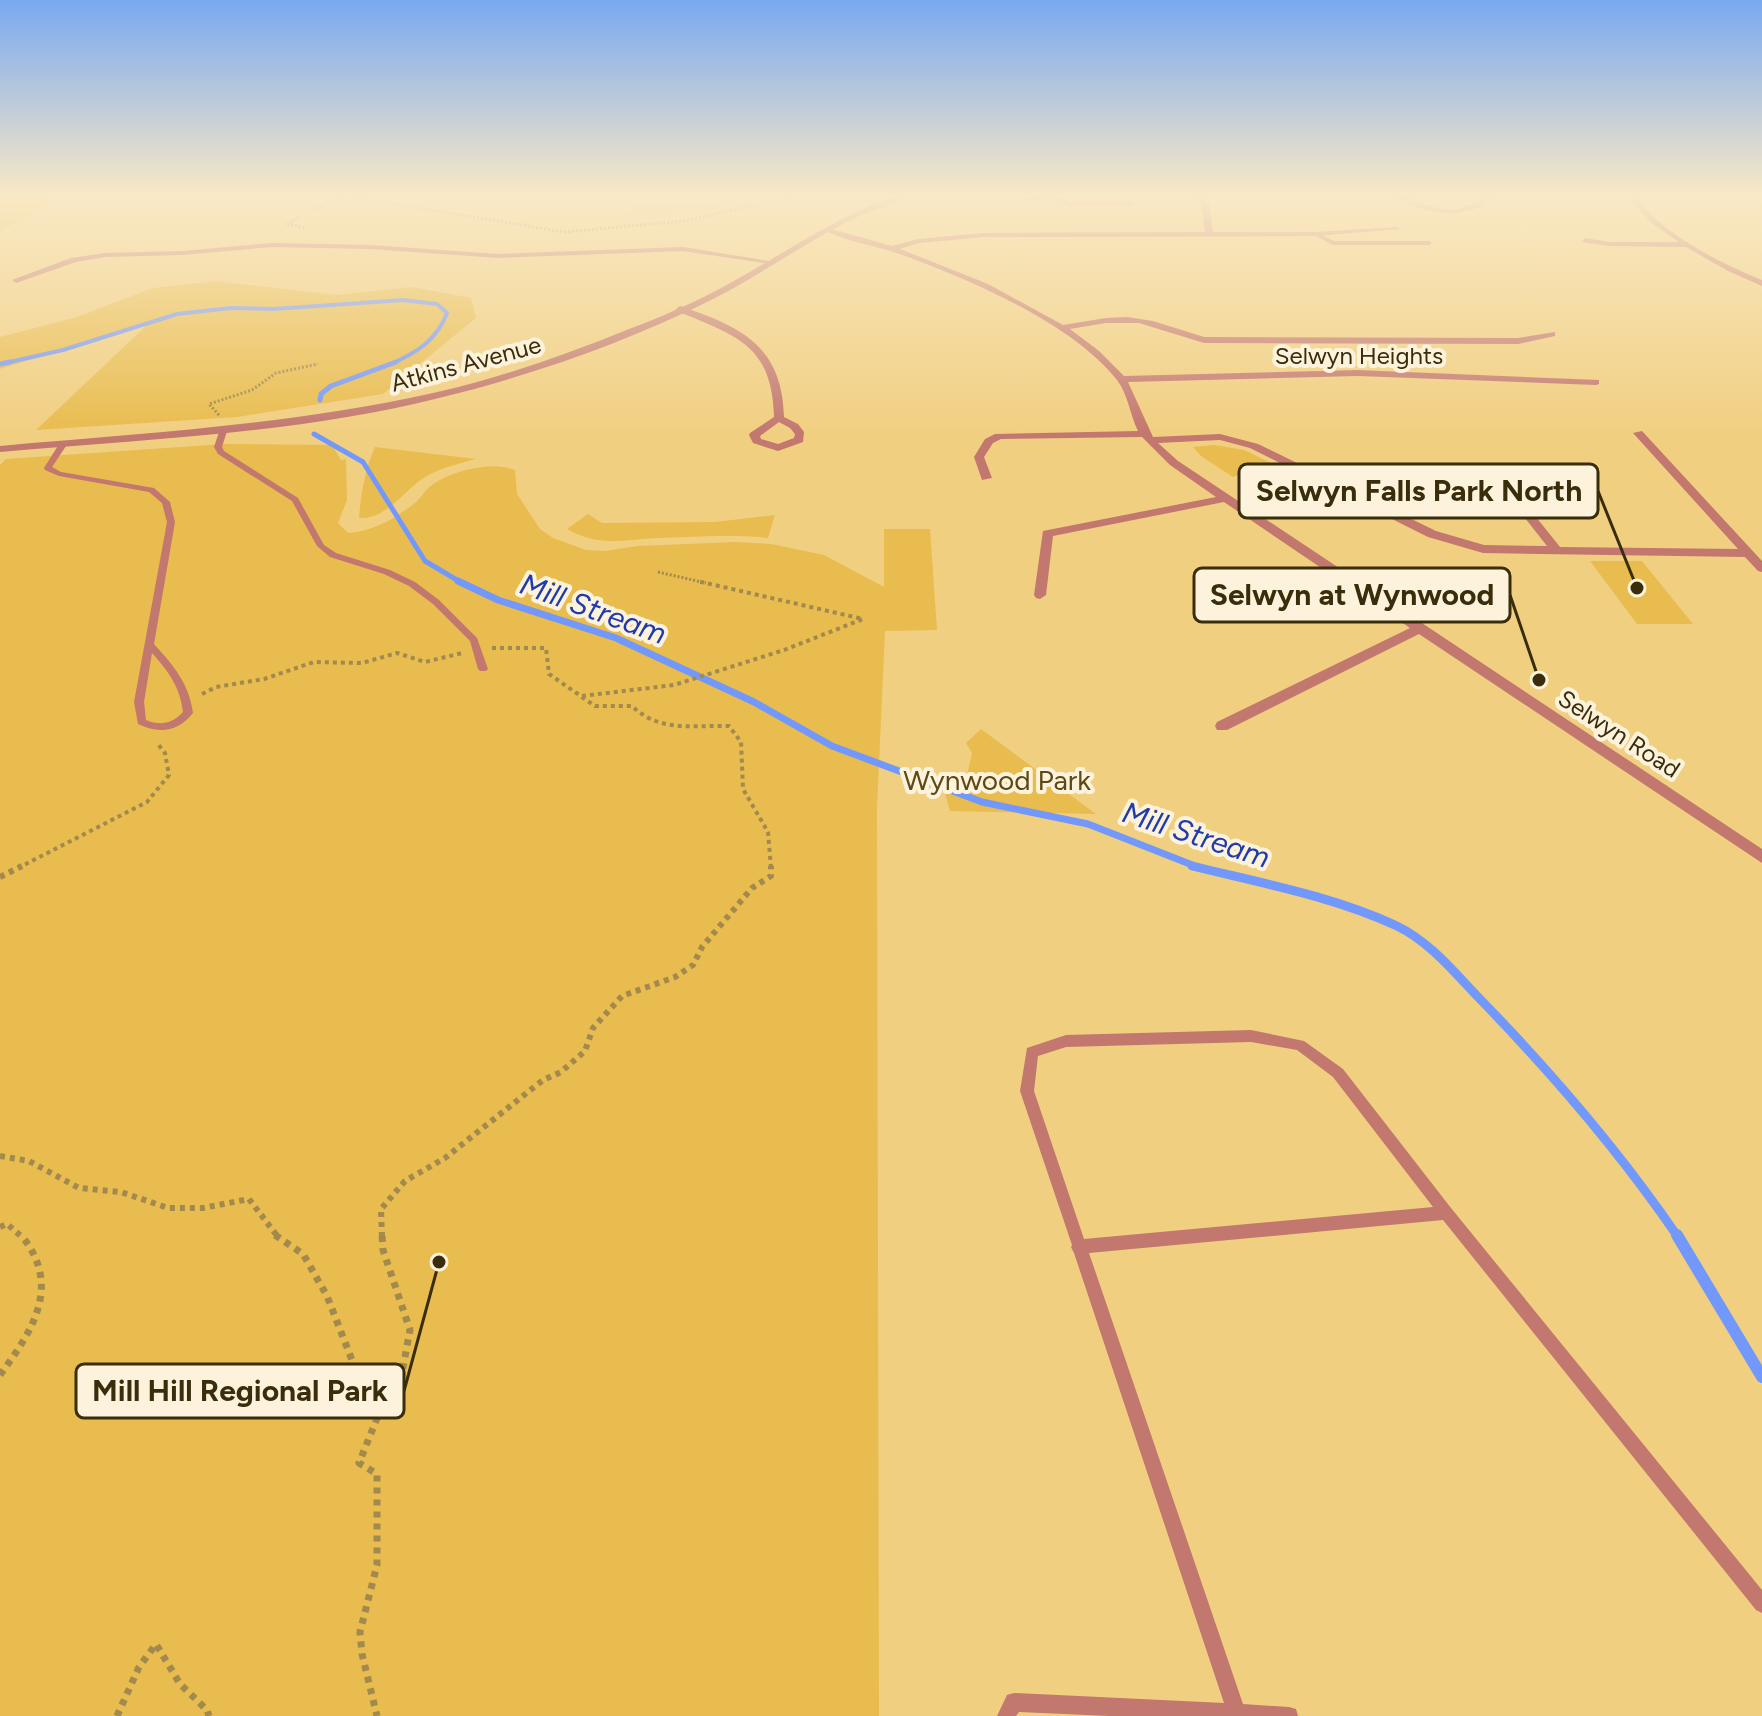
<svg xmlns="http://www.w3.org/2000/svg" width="1762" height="1716" font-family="Figtree,sans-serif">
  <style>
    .built { fill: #eac56e }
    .green { fill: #e8bc4e }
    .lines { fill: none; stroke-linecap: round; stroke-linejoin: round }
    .stream-far4 { stroke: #7398fb; stroke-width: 4 }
    .stream-far3 { stroke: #7398fb; stroke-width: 5 }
    .stream-far2 { stroke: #7398fb; stroke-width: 7 }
    .stream-far1 { stroke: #7398fb; stroke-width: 9 }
    .stream { stroke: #7398fb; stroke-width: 12 }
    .path-far3 { stroke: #a2894e; stroke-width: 3; stroke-dasharray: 2 2; stroke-linecap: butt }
    .path-far2 { stroke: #a2894e; stroke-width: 4; stroke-dasharray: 4 4; stroke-linecap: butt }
    .path-far1 { stroke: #a2894e; stroke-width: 6; stroke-dasharray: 5 5; stroke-linecap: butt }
    .path { stroke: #a2894e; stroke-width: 7; stroke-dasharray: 6 6; stroke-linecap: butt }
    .service { fill: #c2776f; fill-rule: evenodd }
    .minor { fill: #c2776f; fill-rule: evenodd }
    .tertiary { fill: #c2776f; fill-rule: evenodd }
    .labels { text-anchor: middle; stroke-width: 8; stroke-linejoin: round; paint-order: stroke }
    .far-street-label { font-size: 24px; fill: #3a2d0b; stroke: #fdf3dd }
    .park-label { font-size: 28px; fill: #5d4915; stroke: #fdf3dd }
    .water-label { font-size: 30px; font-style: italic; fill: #203bac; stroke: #fdf3dd }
    .leader { fill: none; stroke: #3a2d0b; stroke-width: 3 }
    .callout-dot { fill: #3a2d0b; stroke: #fdf3dd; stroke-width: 3 }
    .callout { fill: #fdf3dd; stroke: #3a2d0b; stroke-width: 3 }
    .callout-label { font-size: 30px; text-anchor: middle; font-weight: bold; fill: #3a2d0b }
  </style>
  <rect width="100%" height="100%" fill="#f1cf81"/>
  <path class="built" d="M639 194H791L689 214 620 222Z"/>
  <path class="green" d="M0 194 65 197 0 232Z
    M216 281 337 295 412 287 471 298 476 318 383 394 237 417 36 430 148 324 0 369V337L77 317 153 288Z
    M224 444 332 445 341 460 346 459 347 500 338 523 348 533C372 532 396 518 415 503 421 498 425 490 432 485 451 471 492 461 515 470L517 494 540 529 553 538 586 550 605 551 638 546 735 542 771 544 824 555 884 587V529H930L937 630 885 631 877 808 879 1716H0V465L6 459Z
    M1214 445 1244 450 1271 463 1233 477 1201 456 1193 447Z
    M375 447 476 459C458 464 438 468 422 479 403 492 385 520 359 518 361 494 365 469 375 447Z
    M588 514 602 523 715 522 775 515 768 538C731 534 694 537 657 538 624 540 598 547 567 529Z
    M1590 561H1642L1693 624H1637Z
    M981 729 1096 814 950 811 944 790 966 780 972 753 966 743Z"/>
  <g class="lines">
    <path class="stream-far4" d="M1 364 63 350 177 314 231 308 274 309 403 300 437 304 447 313C437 340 416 353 391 364"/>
    <path class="stream-far3" d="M0 364 10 362
      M320 400 321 394 331 386 396 362
      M314 434 363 462 425 561 462 583"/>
    <path class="stream-far2" d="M458 581 498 600 616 638 754 702 832 746 982 802 1088 824 1200 868"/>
    <path class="stream-far1" d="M1192 866C1261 883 1332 896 1397 926 1430 942 1454 972 1479 998 1551 1072 1620 1152 1678 1237"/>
    <path class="stream" d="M1677 1235 1762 1377"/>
    <path class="path-far3" d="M335 194 564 232 684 221 806 194
      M313 210 345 196
      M299 217 288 224 305 228
      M219 415 209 404 252 390 276 373 318 364
      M658 572 706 583"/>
    <path class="path-far2" d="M492 648H546L549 674 595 706H632C660 733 694 725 729 726L741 742 743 789 768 832 771 868
      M202 694 216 687 264 679 314 662 362 663 397 653 425 662 462 653
      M582 696 674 685 784 650 863 619 697 581
      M18 868 147 802 169 775 165 753 157 743"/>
    <path class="path-far1" d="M0 877 22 866
      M0 1156 29 1161 79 1188 121 1192 168 1208H203L249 1199 278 1237
      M0 1227 7 1224 22 1237
      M382 1237 381 1209 405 1181 445 1158 543 1080 561 1072 585 1051 593 1028 622 996 675 977 693 965 702 947 752 888 771 876V866"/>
    <path class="path" d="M275 1235 303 1254 327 1296 357 1373 380 1411 359 1463 377 1474V1565L360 1632 362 1654 377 1716
      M0 1375C32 1331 63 1286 21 1235
      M380 1411 402 1373 410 1330 383 1250 382 1235
      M117 1716 139 1667 156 1644 180 1684 207 1710 209 1716"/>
    <path class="service" d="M1049 194H1054L1052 196 1070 202 1131 201 1134 203 1131 205 1070 206 1049 199 1019 202 1016 200Z
      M1316 232 1334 241H1429L1432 243 1429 245H1333L1314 235Z
      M220 429 227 431 222 447 224 451 298 498 324 545 336 553 390 570 415 582 439 600 477 638 488 669 486 671H480L478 669 470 641 433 604 409 586 384 574 330 557 317 546 292 501 218 454 214 447Z
      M61 441 68 443 52 467 61 472 154 488 170 502 175 522 154 644C173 665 189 683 193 713 178 732 159 734 138 724L134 702 167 522 162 503 149 492 59 476 45 470 44 468ZM152 653C169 672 180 687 183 712 172 724 160 726 146 720L144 702Z
      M1251 1030 1304 1041 1343 1069 1451 1208 1762 1590V1613L1756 1610 1443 1220 1089 1253 1243 1704 1289 1707 1296 1709 1298 1716H1109L1019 1712 1016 1716H997L1007 1695 1014 1693 1224 1703 1074 1253 1071 1247 1072 1245 1020 1091 1027 1048 1066 1035ZM1251 1042 1297 1050 1333 1077 1433 1207 1084 1239 1034 1091 1038 1056 1066 1047Z"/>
    <path class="minor" d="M1192 194H1200L1209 203 1213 232H1316L1396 227 1400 229 1316 236 984 237 919 243 900 249 988 284 1063 325 1106 318 1127 317 1153 321 1204 337 1518 338 1555 332V336L1518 344 1204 343 1139 323H1106L1070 329 1099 351 1124 376 1358 370 1599 380V384L1596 385 1358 376 1128 382 1153 437 1220 434 1258 444 1436 531 1484 545 1547 546 1500 486 1474 469 1473 467 1478 464 1508 482 1560 547 1738 549 1633 433 1642 431 1762 561V572L1758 571 1745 557 1483 553 1428 537 1250 448 1220 440 1158 443 1178 461 1762 849V863L1419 634 1227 730H1217L1215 726 1217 722 1410 628 1224 502 1053 536 1046 595 1040 599 1036 598 1034 595 1043 531 1216 497 1170 465 1142 437 1001 439 993 443 984 457 992 478 982 480 974 457 985 439 995 434 1138 431C1130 415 1128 394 1117 380 1072 322 962 276 894 252 872 245 844 241 824 230L828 228 892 246 918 239 984 233 1205 232 1201 204Z
      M1388 194C1410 194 1428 209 1449 210 1469 211 1484 194 1503 194 1465 222 1427 217 1388 194Z
      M1633 194H1641L1638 200C1666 236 1720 263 1762 280V286L1728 271 1686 247 1610 246 1582 242 1585 238 1610 242H1679L1653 224 1630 200Z
      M272 243 370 245 498 254 683 247 775 262 771 264 683 251 498 258 370 249 272 247 182 255 105 257 76 262 16 283 12 280 71 258 105 253 182 251Z
      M680 306C742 327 782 346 784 417L798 424 804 432 803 442 778 451 753 443 749 435 750 433 774 417C772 344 736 336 677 311L676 309ZM779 422 790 428 795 434 794 438 778 444 761 439 760 436Z"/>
    <path class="tertiary" d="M900 194H911C889 207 862 213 839 226 796 249 756 277 713 299 627 342 533 375 439 398 296 434 146 439 0 452V446C145 433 291 425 433 393 500 378 565 355 629 329 661 317 693 303 723 287 782 255 836 216 900 194Z"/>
  </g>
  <linearGradient id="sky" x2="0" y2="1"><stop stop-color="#79a9f0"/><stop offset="0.45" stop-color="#f9e9c6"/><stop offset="1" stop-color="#f9e9c6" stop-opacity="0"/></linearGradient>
  <rect width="1762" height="434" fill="url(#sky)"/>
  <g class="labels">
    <g class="far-street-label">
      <text x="1359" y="364">Selwyn Heights</text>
      <text transform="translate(466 364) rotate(-15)" y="8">Atkins Avenue</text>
      <text transform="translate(1619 734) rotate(33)" y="8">Selwyn Road</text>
    </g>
    <g class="park-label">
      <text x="997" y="790">Wynwood Park</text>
    </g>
    <g class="water-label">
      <text transform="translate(593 609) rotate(20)" y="10">Mill Stream</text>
      <text transform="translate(1196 835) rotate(18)" y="10">Mill Stream</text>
    </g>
  </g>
  <path class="leader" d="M1637 588L1598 491M1539 680L1510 595M439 1262L404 1391"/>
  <g class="callout-dot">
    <circle cx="1637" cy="588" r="8"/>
    <circle cx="1539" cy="680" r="8"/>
    <circle cx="439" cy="1262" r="8"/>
  </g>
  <g class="callout">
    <rect x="1239" y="464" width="359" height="54" rx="8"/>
    <rect x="1194" y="568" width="316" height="54" rx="8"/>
    <rect x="76" y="1364" width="328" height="54" rx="8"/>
  </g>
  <g class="callout-label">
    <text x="1419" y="501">Selwyn Falls Park North</text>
    <text x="1352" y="605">Selwyn at Wynwood</text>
    <text x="240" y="1401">Mill Hill Regional Park</text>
  </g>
</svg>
